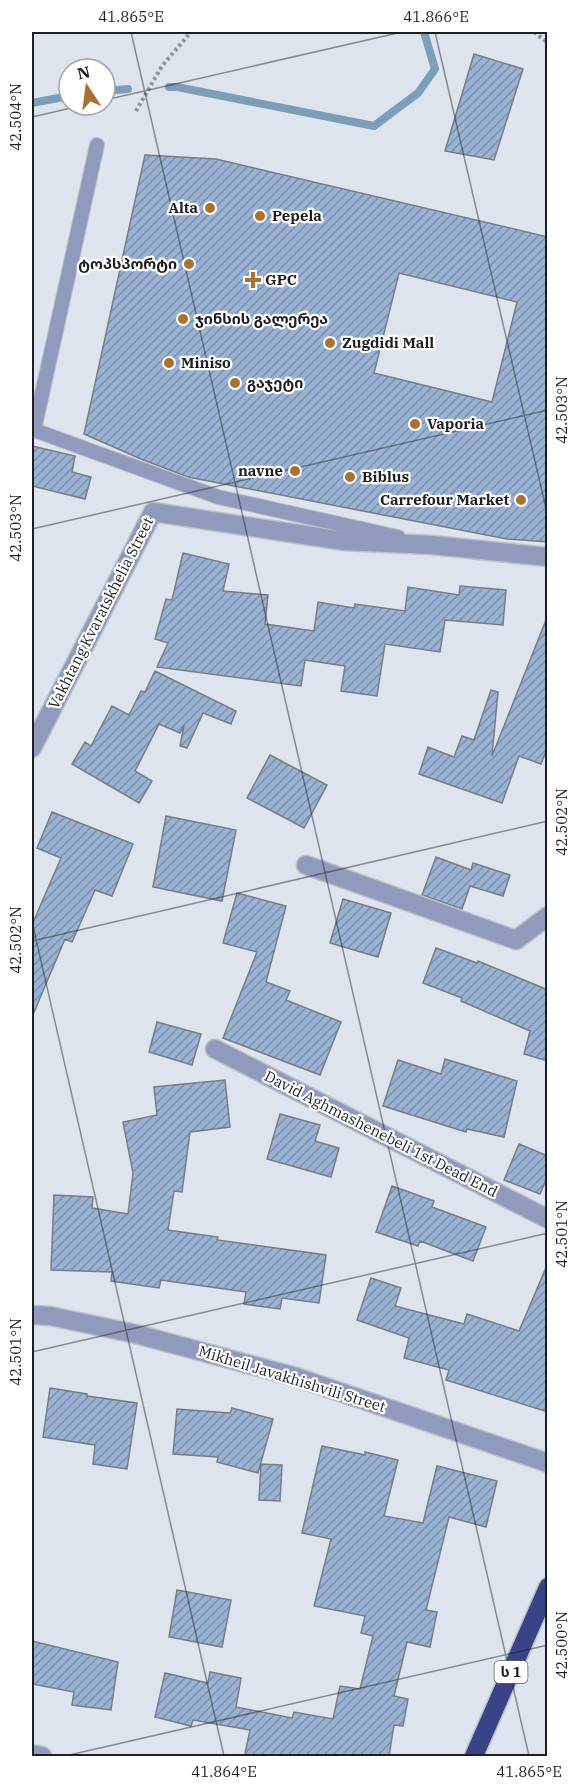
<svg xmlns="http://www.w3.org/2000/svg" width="579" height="1788" font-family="'IBM Plex Serif','Noto Sans Georgian',serif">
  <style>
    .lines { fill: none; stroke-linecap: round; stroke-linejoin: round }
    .stream { stroke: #7c9eb9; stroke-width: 8 }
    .building { fill: url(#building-hatch); stroke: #777d85; stroke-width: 1.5; fill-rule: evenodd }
    .lane-casing { stroke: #bac1c8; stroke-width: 16 }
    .street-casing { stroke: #bac1c8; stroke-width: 21 }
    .highway-casing { stroke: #bac1c8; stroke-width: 21 }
    .path { stroke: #8d9298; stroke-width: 4; stroke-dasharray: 3 3; stroke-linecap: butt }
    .lane { stroke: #919abc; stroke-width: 14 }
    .street { stroke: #919abc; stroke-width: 18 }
    .highway { stroke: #3a4388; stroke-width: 18 }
    .ticks { fill: none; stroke: #1d1f22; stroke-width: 1.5; stroke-opacity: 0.45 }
    .poi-dot { fill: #aa722f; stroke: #fff; stroke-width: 2 }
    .labels { text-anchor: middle; stroke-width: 4.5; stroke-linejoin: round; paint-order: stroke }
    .shield { fill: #fff; stroke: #616264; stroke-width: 1.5 }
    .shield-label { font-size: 14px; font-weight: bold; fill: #1d1f22 }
    .poi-label { font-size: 15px; font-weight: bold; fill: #1d1f22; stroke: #fff; text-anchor: start }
    .street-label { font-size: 15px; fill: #1d1f22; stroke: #fff }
    .neatline { fill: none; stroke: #1d1f22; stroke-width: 2 }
    .ticks-label { font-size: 15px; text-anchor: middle; fill: #1d1f22 }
  </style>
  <defs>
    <pattern id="building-hatch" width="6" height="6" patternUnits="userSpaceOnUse" patternTransform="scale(1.5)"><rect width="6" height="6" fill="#9ab2d3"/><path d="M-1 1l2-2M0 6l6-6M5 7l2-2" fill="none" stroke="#7d90ab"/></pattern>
  </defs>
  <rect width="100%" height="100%" fill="#dde4ed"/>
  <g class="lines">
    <path class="stream" d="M169 87H177L374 126 418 93 435 69 424 32
      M105 91 128 89
      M32 103 69 96"/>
  </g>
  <path class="building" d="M474 54 523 69 494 160 445 151Z
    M145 155 216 159 548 237V542L507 539 188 477 141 459 84 434ZM399 273 517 302 492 402 374 373Z
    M32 446 75 456 72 472 91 477 85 499 32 486Z
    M183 553 229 564 223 591 268 595 265 624 314 631 318 602 354 608 355 604 405 611 408 587 459 595 460 586 506 590 503 625 445 620 440 652 385 644 377 696 341 691 345 666 305 660 301 686 157 667 168 643 155 639 166 599 172 600Z
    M546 620 548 746 541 764 519 756 502 803 419 774 428 747 454 757 462 736 474 740 491 690 498 692 492 756Z
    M155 671 236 711 231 724 203 713 187 748 180 746 184 725 180 733 159 724 135 771 152 781 139 803 72 764 85 742 91 746 112 706 129 715 141 691 145 692Z
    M270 755 327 785 304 828 247 798Z
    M52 812 133 844 112 896 95 890 72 942 65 939 32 1017V925L61 858 37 848Z
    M166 816 236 830 222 901 153 887Z
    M436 857 471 870 473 863 510 875 503 896 470 886 462 909 422 895Z
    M237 893 286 906 266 982 290 991 286 1000 341 1022 320 1075 223 1038 257 952 223 943Z
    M343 899 391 913 378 957 330 943Z
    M436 948 477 963 478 961 548 990V1061L524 1054 530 1031 461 1001 462 998 423 983Z
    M157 1022 201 1034 192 1065 149 1052Z
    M445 1059 517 1081 504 1137 467 1129 466 1132 383 1106 398 1060 441 1074Z
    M225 1080 230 1127 190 1132 182 1192 174 1191 168 1230 218 1237 217 1240 326 1255 319 1303 282 1298 280 1309 244 1304 246 1292 161 1280 159 1288 111 1281 112 1272 51 1270 54 1195 93 1197 92 1208 128 1214 133 1173 123 1122 157 1115 154 1087Z
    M280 1114 320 1125 315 1141 339 1148 331 1177 267 1159Z
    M519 1144 548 1156V1175L540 1194 504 1180Z
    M392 1186 434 1201 432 1207 486 1227 473 1261 420 1241 418 1246 376 1232Z
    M548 1263V1412L446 1380 449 1370 404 1358 409 1338 357 1320 371 1278 401 1288 395 1306 464 1324 467 1314 519 1331Z
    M50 1388 87 1394V1396L137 1403 127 1469 93 1464 95 1445 43 1437Z
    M232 1408 273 1419 258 1473 217 1462 218 1457 173 1454 177 1409 230 1413Z
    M322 1446 365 1455V1452L398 1460 384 1516 423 1523 437 1466 497 1481 486 1527 449 1517 426 1610 437 1612 430 1647 407 1642 394 1696 408 1699 403 1726 394 1725 389 1756H257L245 1754 250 1730 193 1720 191 1726 155 1717 165 1673 208 1683 210 1672 241 1678 236 1707 292 1718 294 1712 333 1719 340 1686 360 1689 373 1636 361 1633 365 1616 314 1606 331 1539 302 1533Z
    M261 1464 282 1465 280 1501 259 1500Z
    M177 1590 231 1600 222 1647 169 1637Z
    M32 1641 118 1662 111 1710 72 1705 74 1692 32 1684Z"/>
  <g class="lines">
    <defs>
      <path id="lane" d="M97 145 34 430 218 497 398 537"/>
      <path id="street" d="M32 748 153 512 344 541 432 545 548 557
        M306 865 516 940 548 916
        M215 1049 548 1219
        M32 1315 50 1316 136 1334 296 1377 548 1463
        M32 1754 42 1756"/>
      <path id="highway" d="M474 1756 548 1587"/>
    </defs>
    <use href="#lane" class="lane-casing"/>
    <use href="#street" class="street-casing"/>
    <use href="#highway" class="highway-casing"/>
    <path class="path" d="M534 32 548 43
      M136 111 162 66 191 32"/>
    <use href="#lane" class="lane"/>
    <use href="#street" class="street"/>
    <use href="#highway" class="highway"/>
  </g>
  <path class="ticks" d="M131 32 529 1756M435 32 548 517M105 100 402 32M32 117 84 105M32 529 548 410M32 922 224 1756M32 941 548 821M32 1352 548 1233M65 1756 548 1645"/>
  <g class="poi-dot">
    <circle cx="210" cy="208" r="6"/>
    <circle cx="260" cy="216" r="6"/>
    <circle cx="189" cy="264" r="6"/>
    <path d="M250 271h6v6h6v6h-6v6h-6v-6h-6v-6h6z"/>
    <circle cx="183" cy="319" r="6"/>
    <circle cx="330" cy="343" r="6"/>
    <circle cx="169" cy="363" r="6"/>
    <circle cx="235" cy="383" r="6"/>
    <circle cx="415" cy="424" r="6"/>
    <circle cx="295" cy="471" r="6"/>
    <circle cx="350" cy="477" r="6"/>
    <circle cx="521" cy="500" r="6"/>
  </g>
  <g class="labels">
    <rect class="shield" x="494.5" y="1661" width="33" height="22" rx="4.5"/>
    <g class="shield-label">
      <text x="511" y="1677">ს 1</text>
    </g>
    <g class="poi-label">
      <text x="198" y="213" text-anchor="end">Alta</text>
      <text x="272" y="221">Pepela</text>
      <text x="177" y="269" text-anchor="end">ტოპსპორტი</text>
      <text x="265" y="285">GPC</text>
      <text x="195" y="324">ჯინსის გალერეა</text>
      <text x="342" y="348">Zugdidi Mall</text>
      <text x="181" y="368">Miniso</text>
      <text x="247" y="388">გაჯეტი</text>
      <text x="427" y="429">Vaporia</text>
      <text x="283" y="476" text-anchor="end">navne</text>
      <text x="362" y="482">Biblus</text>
      <text x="509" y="505" text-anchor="end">Carrefour Market</text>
    </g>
    <g class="street-label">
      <text transform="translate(101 613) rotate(-63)" y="5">Vakhtang Kvaratskhelia Street</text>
      <text transform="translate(381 1134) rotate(27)" y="5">David Aghmashenebeli 1st Dead End</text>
      <text transform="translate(292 1379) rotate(17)" y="5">Mikheil Javakhishvili Street</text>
    </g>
  </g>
  <rect width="579" height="1788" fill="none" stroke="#ffffff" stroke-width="66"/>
  <g transform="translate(87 87) rotate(347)"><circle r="28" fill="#ffffff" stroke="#a5a5a7" stroke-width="1.5"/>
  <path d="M0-4.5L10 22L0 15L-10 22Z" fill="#aa722f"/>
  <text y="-9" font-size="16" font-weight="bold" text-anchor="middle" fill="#1d1f22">N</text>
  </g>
  <rect x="33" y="33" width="513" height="1722" class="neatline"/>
  <g class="ticks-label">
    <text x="131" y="22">41.865°E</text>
    <text x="436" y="22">41.866°E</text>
    <text transform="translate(16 117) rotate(-90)" y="5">42.504°N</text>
    <text transform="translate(562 410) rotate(-90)" y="5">42.503°N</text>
    <text transform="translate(16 528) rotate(-90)" y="5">42.503°N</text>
    <text transform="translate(562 822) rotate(-90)" y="5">42.502°N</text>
    <text transform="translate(16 940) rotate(-90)" y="5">42.502°N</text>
    <text transform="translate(562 1234) rotate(-90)" y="5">42.501°N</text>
    <text transform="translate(16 1352) rotate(-90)" y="5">42.501°N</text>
    <text transform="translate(562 1645) rotate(-90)" y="5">42.500°N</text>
    <text x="224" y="1777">41.864°E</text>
    <text x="529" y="1777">41.865°E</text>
  </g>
</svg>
